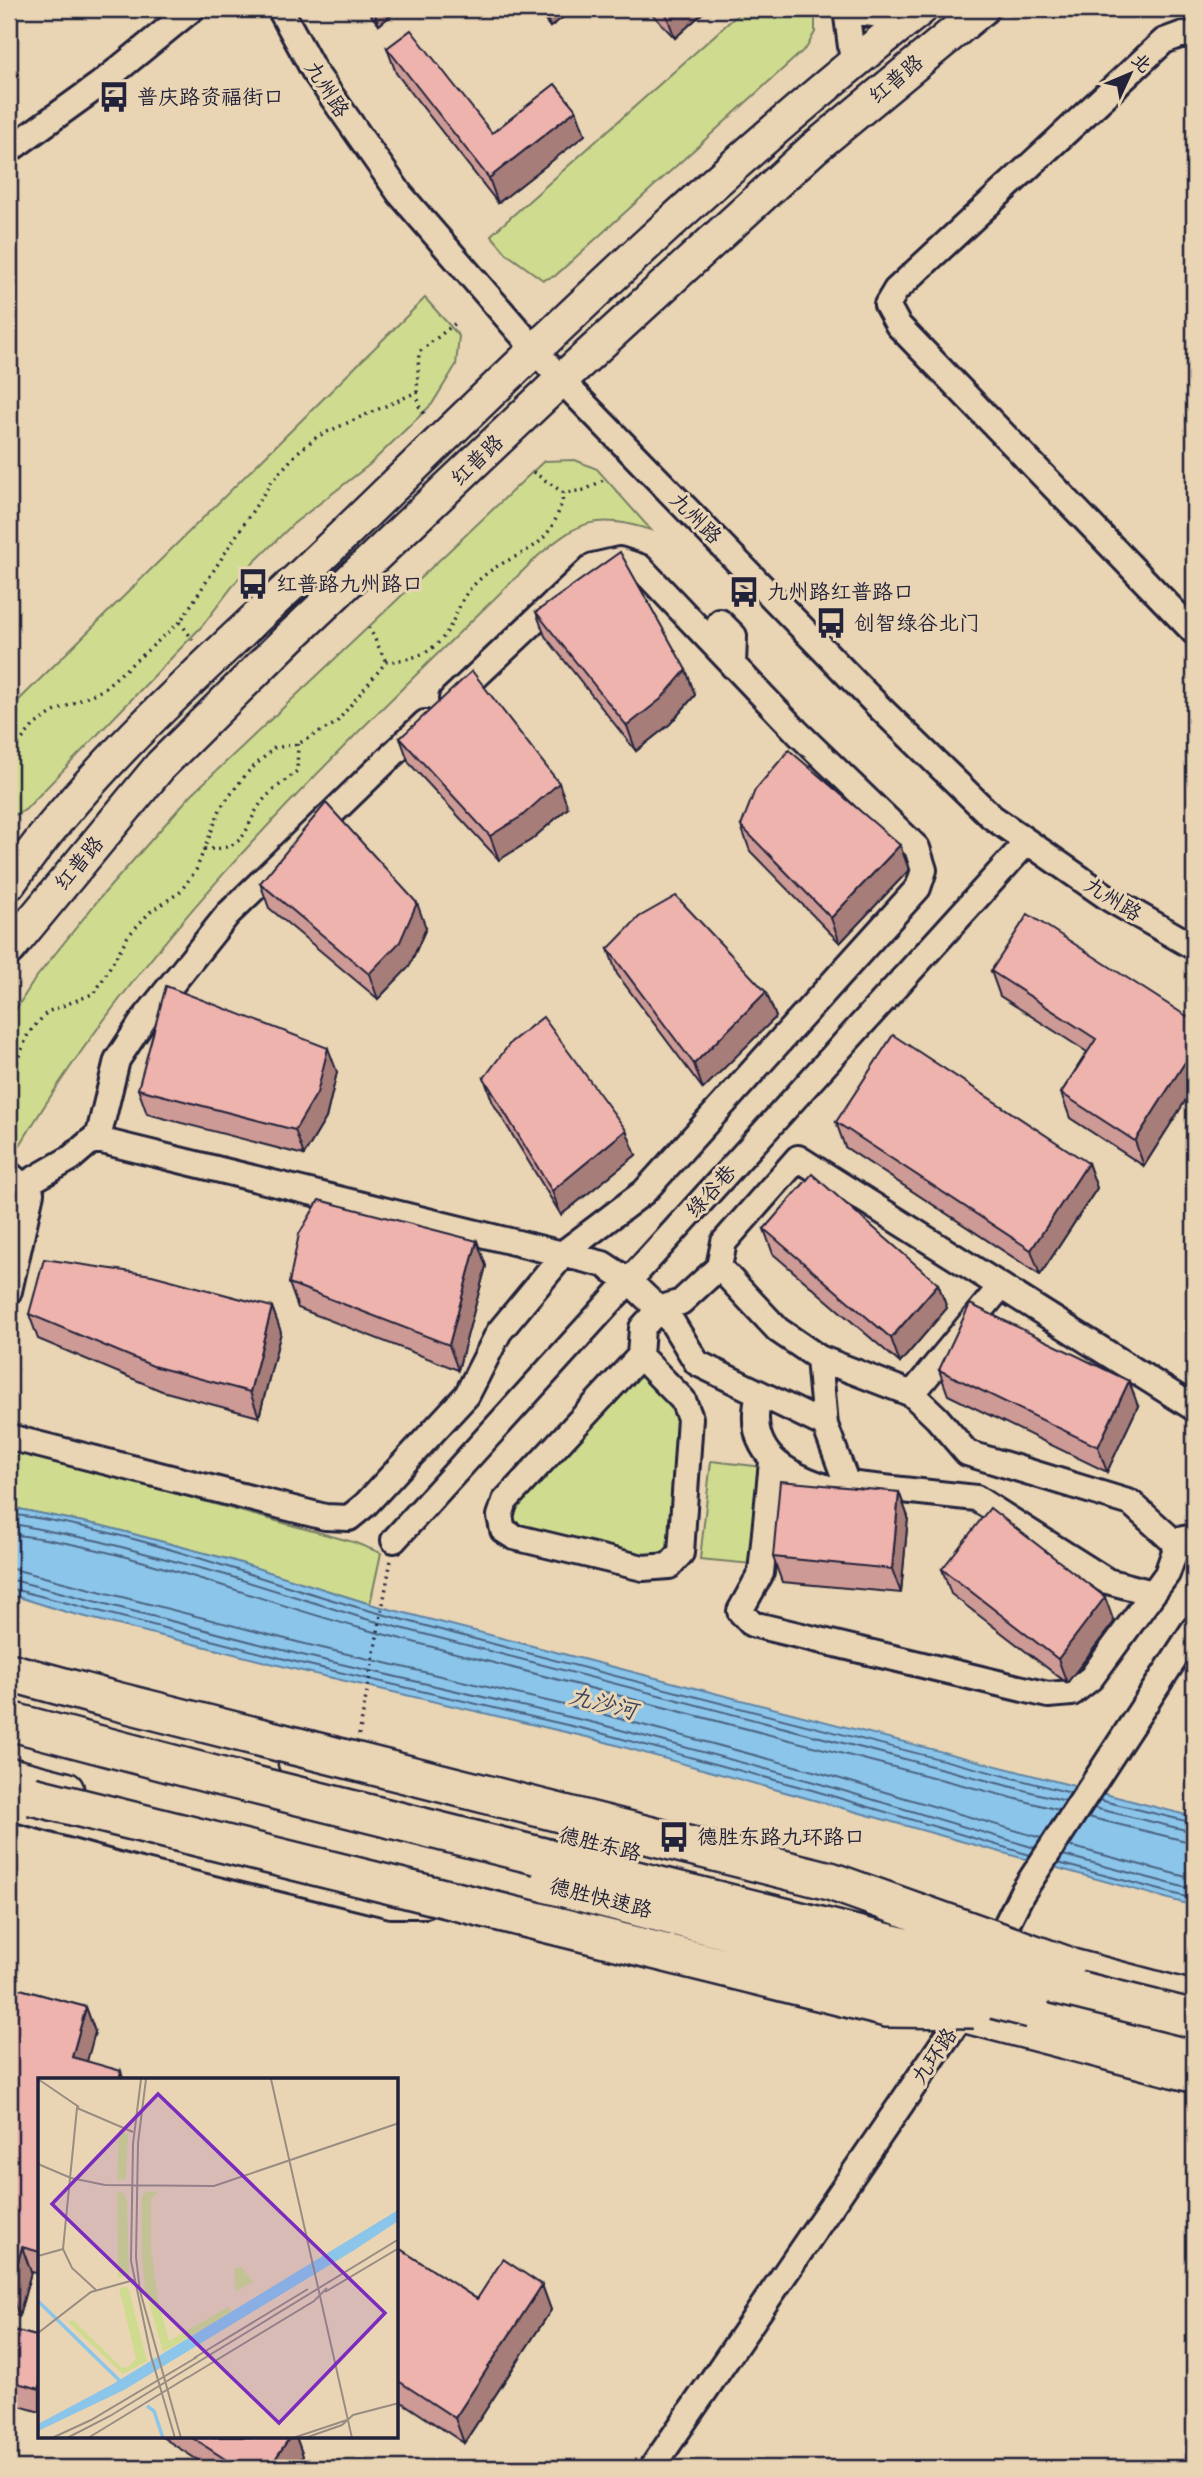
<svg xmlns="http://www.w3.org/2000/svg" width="1203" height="2477" font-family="'Patrick Hand','LXGW WenKai TC',sans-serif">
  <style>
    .green { fill: #cfdc8f; stroke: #787f65; stroke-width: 2 }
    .water { fill: #8bc5ea; stroke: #6184a4; stroke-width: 2 }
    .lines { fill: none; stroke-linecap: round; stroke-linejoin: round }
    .shore { stroke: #4c6381; stroke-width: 2 }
    .minor-casing { stroke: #22223b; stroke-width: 30 }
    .major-casing { stroke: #22223b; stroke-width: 37 }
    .highway-casing { stroke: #22223b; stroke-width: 42 }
    .path { stroke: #22223b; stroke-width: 3.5; stroke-dasharray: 2 5; stroke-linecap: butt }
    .minor { stroke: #e9d4b3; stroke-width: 24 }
    .major { stroke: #e9d4b3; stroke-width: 32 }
    .highway { stroke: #e9d4b3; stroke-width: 37 }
    .highway-bridge-casing { stroke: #22223b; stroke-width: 42; stroke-linecap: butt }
    .highway-bridge { stroke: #e9d4b3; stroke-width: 37 }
    .wall { fill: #cd9a95; stroke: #22223b; stroke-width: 2 }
    .shaded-wall { fill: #a77d79; stroke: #22223b; stroke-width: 2 }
    .building { fill: #eeb3ad; stroke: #22223b; stroke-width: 2 }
    .labels { text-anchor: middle; stroke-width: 6; stroke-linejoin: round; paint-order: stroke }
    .street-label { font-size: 21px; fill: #22223b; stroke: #e9d4b3 }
    .poi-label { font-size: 21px; fill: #22223b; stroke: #e9d4b3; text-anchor: start }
    .water-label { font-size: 23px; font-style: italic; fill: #37435e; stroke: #e9d4b3 }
    .inset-river { fill: none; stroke: #8bc5ea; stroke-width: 3.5 }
    .inset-road { fill: none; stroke: #998d83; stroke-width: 2 }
    .view { fill: #7b2cbf; fill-opacity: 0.15; stroke: #7b2cbf; stroke-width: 3.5 }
    .inset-edge { fill: none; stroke: #22223b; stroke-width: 3.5 }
  </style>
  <rect width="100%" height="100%" fill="#e9d4b3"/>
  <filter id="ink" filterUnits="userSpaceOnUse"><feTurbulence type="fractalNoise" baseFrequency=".0143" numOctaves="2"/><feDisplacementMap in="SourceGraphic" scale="14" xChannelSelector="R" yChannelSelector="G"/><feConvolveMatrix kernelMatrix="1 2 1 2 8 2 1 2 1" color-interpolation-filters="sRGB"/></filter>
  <g filter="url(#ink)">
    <path class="green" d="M744 9H815V32L807 47 555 276 543 280 507 254 491 235Z
      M425 298 459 336 456 365 432 404 369 465 293 524 242 574 202 626 25 810 9 818V710Z
      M575 460 597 469 651 530C596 514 581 519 538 556 346 744 144 929 9 1164V1020L35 979 99 899 191 795 544 461Z
      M639 1374 676 1411 679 1427 672 1547 663 1556 651 1560 513 1524 510 1507Z
      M9 1448 353 1542 381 1553 370 1604 231 1560 103 1526 9 1507Z
      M711 1461 763 1467 752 1564 700 1559Z"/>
    <path class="water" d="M9 1507 103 1526 231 1560 370 1604 1194 1817V1906L591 1738 298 1670 66 1612 9 1594Z"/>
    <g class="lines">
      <path class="shore" d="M9 1514C133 1529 251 1578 371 1611 603 1675 837 1732 1071 1793
        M9 1523 99 1541 226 1575 366 1619 1066 1801
        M9 1534C128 1547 251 1599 367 1630 598 1691 829 1750 1059 1810
        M9 1568 305 1644 598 1713 817 1772 1041 1838
        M9 1579 302 1655 595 1723 814 1782 1035 1848
        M9 1588 300 1663 593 1731 812 1790 1030 1855
        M1099 1800 1194 1823
        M1094 1808 1194 1832
        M1088 1817 1194 1843
        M1069 1846 1194 1879
        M1063 1855 1194 1890
        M1058 1863 1194 1899"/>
      <defs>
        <path id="minor" d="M280 9 314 71 400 194 561 380 879 707 992 817 1110 899 1194 947
          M846 9 853 62
          M847 11 909 18
          M1194 36 1183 34 1164 41 896 290 887 305 898 325 1194 632
          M9 150 99 85 192 9
          M720 622 734 636 733 666
          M94 1139 603 1264 629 1281 672 1322 697 1363 825 1425
          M9 1174 31 1193 9 1291
          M24 1185 71 1158 99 1134 117 1060 144 1019 228 914 425 723
          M719 1267 778 1330 819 1358 912 1394 937 1418 967 1453 1131 1503 1173 1541 1175 1551 1167 1574 1091 1678 1072 1693 1048 1695 752 1624 740 1611 761 1573 772 1462
          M640 1356 505 1501 500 1516 503 1530 514 1537 643 1568 669 1566 681 1553 690 1418 683 1400 640 1356 642 1328 659 1309 681 1302 719 1267 724 1242 798 1158 1194 1408
          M819 1358 825 1425 847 1484
          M759 1394C744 1454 785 1475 835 1490L847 1484 976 1498 1107 1581 1153 1593
          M912 1394 1001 1286
          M9 1437 325 1517 349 1518 365 1505 467 1395 499 1332 566 1251 644 1192 918 888 924 870 917 848 798 733 640 567 619 560 593 566 452 699
          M394 1540 1027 842
          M1173 1541 1194 1537
          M9 1807 140 1843 391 1905H426
          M991 1955 1022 1893 1194 1629
          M652 2468 962 2015 969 2000"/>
        <path id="major" d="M9 884C95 759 225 650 334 544 524 360 713 172 921 9
          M9 949 161 765 289 638 561 380 813 149 982 9
          M295 1763 892 1919
          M9 1774 67 1789
          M1040 1957 1194 1998
          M945 2011 1194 2076"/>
        <path id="highway" d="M9 1672 112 1700
          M1031 2009 1194 2051"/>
      </defs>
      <use href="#minor" class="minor-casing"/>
      <use href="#major" class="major-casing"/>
      <use href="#highway" class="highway-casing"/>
      <path class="path" d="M417 392 419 406 427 417
        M533 472 564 493 585 490 605 479
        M180 622 193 640
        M369 627 386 662
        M9 755 34 725 52 713 102 690 180 622 272 481 298 452 318 436 417 392 419 352 457 322
        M204 849C255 850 241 823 267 796 276 787 288 779 297 771L298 744
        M9 1118 14 1069 28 1034 47 1012 95 993 128 936 150 912 180 892 196 870 221 807 247 773 274 748 298 744 336 723 386 662C401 660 420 658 432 648 454 632 455 607 470 589 510 544 548 565 564 493
        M359 1735 391 1560"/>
      <use href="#minor" class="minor"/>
      <use href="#major" class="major"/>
      <use href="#highway" class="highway"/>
      <defs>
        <path id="highway-bridge" d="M112 1700 830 1881 1065 1965
          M9 1721 218 1776 1194 2019
          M32 1796 887 2008 974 2009
          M549 1884 1031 2009"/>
      </defs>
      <use href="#highway-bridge" class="highway-bridge-casing"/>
      <use href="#highway-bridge" class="highway-bridge"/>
    </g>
    <path class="wall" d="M366 9H399L379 25Z
      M536 9H574L550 27Z
      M647 9H707L675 38Z
      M387 48 492 133 576 110 585 135 498 203 396 73Z
      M536 612 686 670 695 695 670 724 636 751 545 636Z
      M400 738 568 808 531 840 499 860 409 763Z
      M741 826 909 870 840 943 750 851Z
      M260 883 426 928 409 967 378 999 269 908Z
      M608 949 766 992 776 1017 703 1089 617 974Z
      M991 971 1194 1021V1087L1144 1166 1070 1118 1061 1093 1087 1052 1000 996Z
      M337 1072 326 1118 304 1155 147 1114 138 1089Z
      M484 1078 636 1155 561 1215 493 1103Z
      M836 1122 1088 1163 1097 1188 1040 1275 845 1147Z
      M764 1229 938 1284 947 1308 900 1363 773 1254Z
      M477 1241 486 1266 458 1370 298 1308 289 1283Z
      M272 1307 281 1332 259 1417 162 1391 38 1339 29 1314Z
      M939 1370 1138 1406 1107 1472 948 1395Z
      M899 1492 908 1517 901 1593 782 1582 773 1557Z
      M942 1569 1114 1622 1067 1683 951 1594Z
      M9 1986 86 2007 95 2032 40 2080V2274L31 2272 19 2316 9 2313Z
      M397 2247 477 2299 542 2285 551 2310 464 2443 397 2399Z
      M9 2329 40 2337V2412L9 2403Z
      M162 2437H296L303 2456 295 2468H210Z"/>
    <path class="shaded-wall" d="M373 9H399L379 25Z
      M544 9H574L550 27Z
      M671 9H707L675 38 666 14Z
      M576 110 585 135 498 203 489 178Z
      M686 670 695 695 670 724 636 751 627 726Z
      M559 783 568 808 531 840 499 860 490 836Z
      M900 845 909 870 840 943 831 918Z
      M417 903 426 928 409 967 378 999 369 974Z
      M766 992 776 1017 703 1089 694 1064Z
      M328 1048 337 1072 326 1118 304 1155 295 1130Z
      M1194 1048V1087L1144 1166 1135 1141Z
      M626 1130 636 1155 561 1215 552 1191Z
      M1088 1163 1097 1188 1040 1275 1031 1250Z
      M477 1241 486 1266 458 1370 449 1345Z
      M938 1284 947 1308 900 1363 891 1338Z
      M272 1307 281 1332 259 1417 250 1392Z
      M1129 1381 1138 1406 1107 1472 1098 1447Z
      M899 1492 908 1517 901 1593 892 1569Z
      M1105 1597 1114 1622 1067 1683 1058 1659Z
      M86 2007 95 2032 82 2080 72 2057Z
      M121 2071 124 2080H119Z
      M22 2247 31 2272 19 2316 10 2291Z
      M542 2285 551 2310 464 2443 455 2418Z
      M290 2437H296L303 2456 295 2468H269Z"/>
    <path class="building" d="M661 9H671L666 14Z
      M411 30 492 133 555 84 576 110 489 178 387 48Z
      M620 552 686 670 661 699 627 726 536 612Z
      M472 671 559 783 522 816 490 836 400 738Z
      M789 750 900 845 831 918 741 826 755 790Z
      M326 803 417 903 400 942 369 974 260 883Z
      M676 896 766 992 694 1064 608 949 639 917Z
      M1028 914 1194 1021V1048L1135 1141 1061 1093 1096 1039 991 971Z
      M166 986 328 1048 317 1093 295 1130 138 1089Z
      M543 1017 626 1130 552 1191 484 1078 511 1042Z
      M893 1035 1088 1163 1031 1250 836 1122Z
      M812 1174 938 1284 891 1338 764 1229Z
      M319 1200 477 1241 449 1345 289 1283 299 1234Z
      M44 1259 152 1275 272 1307 250 1392 153 1366 29 1314Z
      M970 1304 1129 1381 1098 1447 939 1370Z
      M780 1481 899 1492 892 1569 773 1557Z
      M990 1508 1105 1597 1058 1659 942 1569Z
      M9 1986 86 2007 72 2057 121 2071 119 2080H40V2252L22 2247 10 2291 9 2290Z
      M397 2247 477 2299 503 2259 542 2285 455 2418 397 2380Z
      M9 2329 40 2337V2389L9 2381Z
      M191 2437H290L269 2468H239Z"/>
  </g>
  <defs>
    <symbol id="bus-bare" viewBox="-9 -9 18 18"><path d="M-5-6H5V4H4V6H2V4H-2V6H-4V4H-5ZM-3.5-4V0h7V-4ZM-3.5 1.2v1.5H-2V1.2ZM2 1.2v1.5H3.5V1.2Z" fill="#22223b" stroke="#e9d4b3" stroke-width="2.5" paint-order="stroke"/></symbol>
  </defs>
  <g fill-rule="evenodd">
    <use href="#bus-bare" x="92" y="75" width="44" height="44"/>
    <use href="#bus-bare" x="231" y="562" width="44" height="44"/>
    <use href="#bus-bare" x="722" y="570" width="44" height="44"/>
    <use href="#bus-bare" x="809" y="601" width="44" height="44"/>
    <use href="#bus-bare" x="652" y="1815" width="44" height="44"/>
  </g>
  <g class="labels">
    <g class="street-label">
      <text transform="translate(896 79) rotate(-40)" y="7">红普路</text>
      <text transform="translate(327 89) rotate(57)" y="7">九州路</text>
      <text transform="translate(477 460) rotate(-44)" y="7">红普路</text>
      <text transform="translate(696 518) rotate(45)" y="7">九州路</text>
      <text transform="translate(79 863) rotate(-50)" y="7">红普路</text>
      <text transform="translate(1113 899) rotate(32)" y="7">九州路</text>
      <text transform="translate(711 1191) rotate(-48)" y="7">绿谷巷</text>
      <text transform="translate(600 1844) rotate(14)" y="7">德胜东路</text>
      <text transform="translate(601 1898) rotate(14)" y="7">德胜快速路</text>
      <text transform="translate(934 2056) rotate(-56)" y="7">九环路</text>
    </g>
    <g class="poi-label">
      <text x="137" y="104">普庆路资福街口</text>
      <text x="276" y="591">红普路九州路口</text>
      <text x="767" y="599">九州路红普路口</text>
      <text x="854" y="630">创智绿谷北门</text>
      <text x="697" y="1844">德胜东路九环路口</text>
    </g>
    <g class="water-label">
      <text transform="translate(603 1703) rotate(14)" y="8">九沙河</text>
    </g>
  </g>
  <g transform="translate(38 2078)">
    <rect width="360" height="360" fill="#e9d4b3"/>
    <path d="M81 50 90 57 88 100 85 102H79ZM110 113 120 114 113 121V170L120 222 131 263 190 229 194 234 125 274 107 210 104 179V117ZM79 114H85L89 123 91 196 80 200ZM203 189 215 203 198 214 196 191ZM90 209 109 283 85 296 30 244 35 242 84 290 90 289 98 281 81 210Z" fill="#cfdc8f"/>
    <path d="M360 132V143L318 171 86 312 0 353V346L75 306Z" fill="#8bc5ea"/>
    <path class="inset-river" d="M0 223 82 303M109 328 116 333 125 360"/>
    <path class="inset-road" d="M0 1 41 29M103 1 95 66 93 183 113 278 137 360M108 1 100 65 98 179 102 213 143 360M233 1 314 360M0 86 33 100 67 107 176 108 361 45M0 178 25 171M58 212 34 190 25 171 39 30 95 54M287 214 361 170M0 255 53 214 96 202M156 280 270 211M149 300 276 223 289 210M14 360 53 342 159 279M29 360 72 338 361 161M50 360 150 299M255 360 309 342M267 360 304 347 315 337 361 325"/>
    <path class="view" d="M120 16 347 235 241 345 14 126Z"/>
    <rect width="360" height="360" class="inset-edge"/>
  </g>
  <rect width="1203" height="2477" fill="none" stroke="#e9d4b3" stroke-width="35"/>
  <rect x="18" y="18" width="1168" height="2442" fill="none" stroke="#22223b" stroke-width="2.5" filter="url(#ink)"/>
  <g transform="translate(1130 74) rotate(46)" stroke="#e9d4b3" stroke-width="5" paint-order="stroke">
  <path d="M0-5L12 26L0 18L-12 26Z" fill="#22223b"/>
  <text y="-10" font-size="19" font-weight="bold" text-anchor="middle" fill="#22223b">北</text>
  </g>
</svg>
